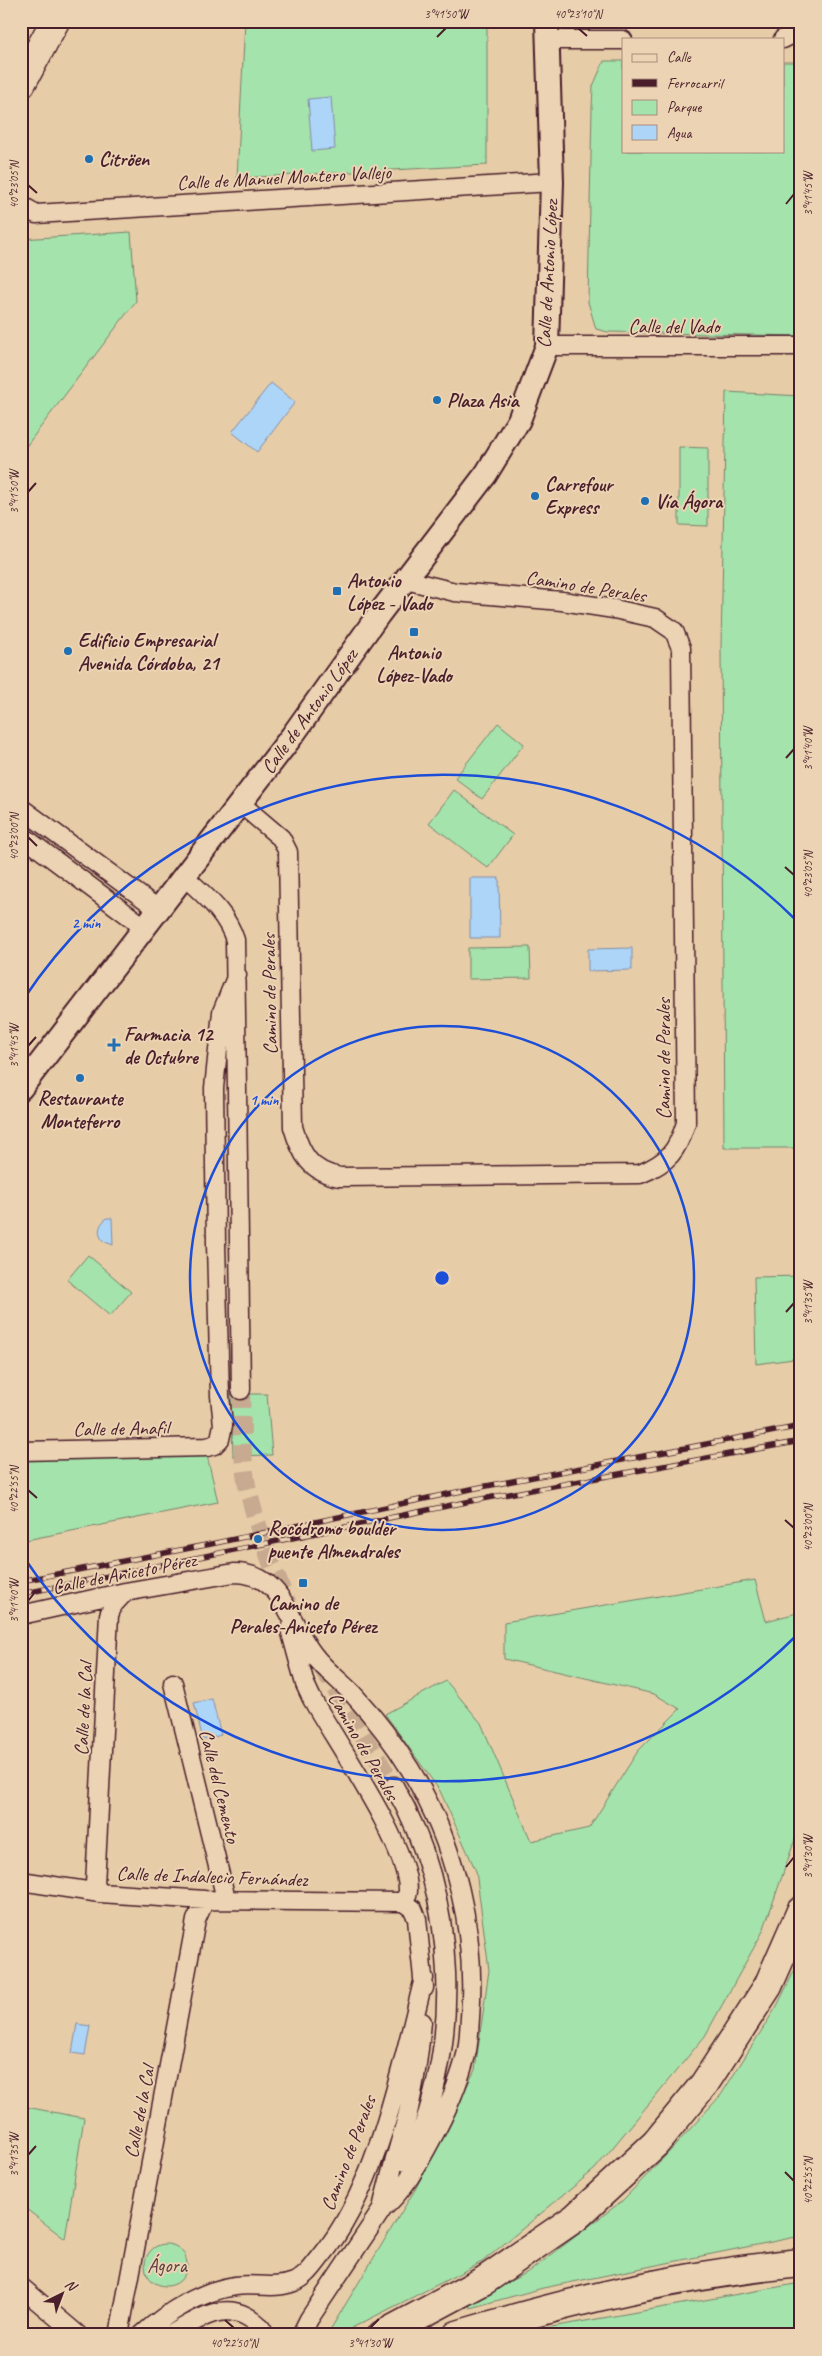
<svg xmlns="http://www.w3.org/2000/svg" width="822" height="2356" font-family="Caveat,sans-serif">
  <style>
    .green { fill: #a4e3ab; stroke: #77816b }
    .water { fill: #acd5f7; stroke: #858ca5 }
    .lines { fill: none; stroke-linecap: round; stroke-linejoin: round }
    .minor-tunnel { stroke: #c7aa8f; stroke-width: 18; stroke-dasharray: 18 9; stroke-linecap: butt }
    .minor-casing { stroke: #4a1f2b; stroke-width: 21 }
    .tertiary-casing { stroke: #4a1f2b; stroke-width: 26 }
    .primary-casing { stroke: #4a1f2b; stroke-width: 31 }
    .motorway-casing { stroke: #4a1f2b; stroke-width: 31 }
    .minor { stroke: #ebd3b3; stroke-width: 18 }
    .tertiary { stroke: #ebd3b3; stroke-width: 22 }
    .primary { stroke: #ebd3b3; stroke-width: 28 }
    .motorway { stroke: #ebd3b3; stroke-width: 28 }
    .rail-casing { stroke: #4a1f2b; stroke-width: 5.5 }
    .rail { stroke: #ebd3b3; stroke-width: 4; stroke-dasharray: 11; stroke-linecap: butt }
    .ticks { fill: none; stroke: #4a1f2b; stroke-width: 2 }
    .ring { fill: none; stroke: #1d4ed8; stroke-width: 2.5 }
    .poi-dot { fill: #1f6fb2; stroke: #ebd3b3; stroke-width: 2 }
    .labels { text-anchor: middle; stroke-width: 4; stroke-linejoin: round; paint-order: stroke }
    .poi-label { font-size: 20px; font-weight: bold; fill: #4a1f2b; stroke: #ebd3b3; text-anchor: start }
    .street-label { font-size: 20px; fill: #4a1f2b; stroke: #ebd3b3 }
    .park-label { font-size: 20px; fill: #583c3e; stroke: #ebd3b3 }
    .centre { fill: #1d4ed8; stroke: #ebd3b3; stroke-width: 2.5 }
    .ring-label { font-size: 15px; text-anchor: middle; font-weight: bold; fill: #1d4ed8; stroke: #ebd3b3; stroke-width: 4; stroke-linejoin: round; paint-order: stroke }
    .neatline { fill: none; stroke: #4a1f2b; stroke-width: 2 }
    .ticks-label { font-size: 12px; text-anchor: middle; fill: #4a1f2b }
  </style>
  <rect width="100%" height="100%" fill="#e6cda8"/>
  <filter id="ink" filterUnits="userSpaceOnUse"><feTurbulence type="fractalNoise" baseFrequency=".02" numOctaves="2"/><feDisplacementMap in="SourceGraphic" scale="10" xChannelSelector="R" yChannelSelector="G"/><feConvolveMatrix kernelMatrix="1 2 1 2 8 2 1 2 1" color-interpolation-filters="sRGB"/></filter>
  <g filter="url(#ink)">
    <path class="green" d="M245 21H351L487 26V165L237 178Z
      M604 61H623V151H783V62H801V336L608 332 596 329 588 302 592 108 593 86Z
      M131 232 136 301 21 453V239Z
      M726 392 801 396V1148H724L721 647Z
      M679 447 708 448V526L679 525Z
      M498 723 524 744 482 799 455 778Z
      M454 790 513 835 488 868 429 823Z
      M530 947 531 978 468 979V948Z
      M88 1255 131 1292 110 1316 67 1280Z
      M801 1276V1358L756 1364 754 1277Z
      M231 1394H267L272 1455 233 1456Z
      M206 1451 218 1502 21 1541V1460Z
      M755 1580 766 1621 801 1612V1822L763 1931 705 2036 595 2169 482 2262 338 2335H327L416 2188 475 2070 489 1970 476 1871 440 1791 385 1714 446 1681 481 1723 531 1841 589 1828 638 1751 680 1709 654 1694 504 1659V1622Z
      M801 1957V2236L543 2288 470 2308 469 2302 530 2271 622 2201 671 2150 721 2095 777 2006Z
      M21 2106 84 2118 65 2239 21 2205Z
      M145 2265a21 21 0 1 1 42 0a21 21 0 1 1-42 0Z
      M801 2283V2335H516L529 2331Z"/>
    <path class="water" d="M331 97 335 149 312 151 308 99Z
      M271 383 295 402 257 452 232 432Z
      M470 878H499L500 938H470Z
      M632 948V970L588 971V949Z
      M107 1218H112L113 1245 103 1241C97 1233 98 1225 107 1218Z
      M212 1699 221 1735 203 1740 194 1703Z
      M77 2024 90 2026 85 2055 72 2053Z"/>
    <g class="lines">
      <path class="minor-tunnel" d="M241 1390C242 1423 241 1458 248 1490 258 1530 272 1567 288 1604
        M321 1666 394 1786"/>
      <defs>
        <path id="minor" d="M783 39 801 30
          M549 40H623
          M21 205 36 214 552 182
          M547 346H801
          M241 804 281 838 288 852 293 1127C301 1154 310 1172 340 1177L640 1174C669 1162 677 1151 686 1123L681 648 674 631 655 618 614 609 562 601 455 592 406 580
          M21 808 158 909
          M21 835 144 927
          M184 876C205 896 226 912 235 940L241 1390
          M21 1451 207 1447 214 1445 220 1439 223 1425 220 1396 216 1244 214 1088 222 1012 237 975
          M21 1615 125 1592 234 1573C284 1573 288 1622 313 1654 324 1669 340 1681 353 1694 374 1717 394 1743 410 1769 455 1843 477 1931 470 2018 469 2030 469 2044 466 2055 458 2086 445 2115 430 2142 416 2168 404 2190 382 2209
          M290 1629 305 1684 312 1699C336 1742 409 1846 408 1891 408 1895 405 1898 403 1902
          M173 1683 226 1899
          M394 1786C458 1898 464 2045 408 2163
          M21 1881 100 1893 205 1900 403 1902
          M100 1893 95 1885 109 1615 113 1605 125 1592
          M403 1902 413 1909 417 1919 424 1988
          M382 2209C389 2176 400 2145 408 2113 415 2083 419 2052 422 2022
          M21 2287 78 2335
          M119 2335 196 1920 205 1900
          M142 2335C167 2312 201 2291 235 2286 255 2283 274 2290 294 2282 305 2278 312 2268 319 2259 377 2191 402 2065 424 1978
          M170 2335C194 2322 219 2302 246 2316 254 2320 261 2326 265 2335
          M301 2335 309 2319 389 2199"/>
        <path id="tertiary" d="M21 1088 292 736 379 614 486 474 519 420 547 346 552 182 547 21"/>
        <path id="primary" d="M21 84 55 21"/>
        <path id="motorway" d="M382 2335 485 2280 575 2218 655 2144 705 2083 768 1986 801 1911
          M457 2335C570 2301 683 2274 801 2263"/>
      </defs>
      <use href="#minor" class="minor-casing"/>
      <use href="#tertiary" class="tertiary-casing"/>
      <use href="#primary" class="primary-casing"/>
      <use href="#motorway" class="motorway-casing"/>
      <use href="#minor" class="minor"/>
      <use href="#tertiary" class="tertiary"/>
      <use href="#primary" class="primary"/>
      <use href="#motorway" class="motorway"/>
      <defs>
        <path id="rail" d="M21 1581 211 1544 476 1488 801 1426
          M21 1594 476 1500 801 1441"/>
      </defs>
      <use href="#rail" class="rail-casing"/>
      <use href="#rail" class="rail"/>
    </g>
  </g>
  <path class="ticks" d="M578 28 587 36M437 37 446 28M28 185 37 193M786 204 794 194M28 492 36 483M786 758 794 749M28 837 37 846M785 867 794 875M28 1046 36 1037M786 1312 794 1303M28 1490 37 1498M785 1520 794 1528M28 1601 36 1591M786 1867 794 1857M28 2155 36 2146M785 2172 794 2181M225 2320 234 2328M370 2328 379 2319"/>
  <g class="ring">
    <circle cx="442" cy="1278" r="252"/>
    <path d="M798 1634A503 503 0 0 1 23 1556M23 1000A503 503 0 0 1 798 922"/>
  </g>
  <g class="poi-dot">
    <circle cx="89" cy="159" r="5"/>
    <circle cx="437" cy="400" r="5"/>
    <circle cx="535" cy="496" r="5"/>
    <circle cx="645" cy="501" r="5"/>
    <rect x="332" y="586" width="10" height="10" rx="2.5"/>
    <rect x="409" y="627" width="10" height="10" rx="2.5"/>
    <circle cx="68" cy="651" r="5"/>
    <path d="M111.5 1037.5h5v5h5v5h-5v5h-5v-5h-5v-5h5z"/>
    <circle cx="80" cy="1078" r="5"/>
    <circle cx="258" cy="1539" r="5"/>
    <rect x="298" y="1578" width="10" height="10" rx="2.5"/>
  </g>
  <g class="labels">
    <g class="poi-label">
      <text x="99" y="166">Citröen</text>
      <text x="447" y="407">Plaza Asia</text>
      <text x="545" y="491">Carrefour<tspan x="545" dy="23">Express</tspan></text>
      <text x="655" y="508">Vía Ágora</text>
      <text x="347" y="587">Antonio<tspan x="347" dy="23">López - Vado</tspan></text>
      <text x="78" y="647">Edificio Empresarial<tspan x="78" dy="23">Avenida Córdoba, 21</tspan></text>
      <text x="414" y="659" text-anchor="middle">Antonio<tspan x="414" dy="23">López-Vado</tspan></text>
      <text x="124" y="1041">Farmacia 12<tspan x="124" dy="23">de Octubre</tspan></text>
      <text x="80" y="1105" text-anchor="middle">Restaurante<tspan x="80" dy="23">Monteferro</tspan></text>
      <text x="268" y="1535">Rocódromo boulder<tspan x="268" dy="23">puente Almendrales</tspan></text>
      <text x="303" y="1610" text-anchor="middle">Camino de<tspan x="303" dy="23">Perales-Aniceto Pérez</tspan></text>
    </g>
    <g class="street-label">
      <text transform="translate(284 177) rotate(-3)" y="7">Calle de Manuel Montero Vallejo</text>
      <text transform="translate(547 274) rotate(-87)" y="7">Calle de Antonio López</text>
      <text x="674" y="333">Calle del Vado</text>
      <text transform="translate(586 586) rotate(9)" y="7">Camino de Perales</text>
      <text transform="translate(309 711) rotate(-54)" y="7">Calle de Antonio López</text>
      <text transform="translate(269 994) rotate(-91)" y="7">Camino de Perales</text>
      <text transform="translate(663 1059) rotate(-90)" y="7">Camino de Perales</text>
      <text transform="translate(121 1428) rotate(-1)" y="7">Calle de Anafil</text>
      <text transform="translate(124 1573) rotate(-11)" y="7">Calle de Aniceto Pérez</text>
      <text transform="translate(83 1709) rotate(-87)" y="7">Calle de la Cal</text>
      <text transform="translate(364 1746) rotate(60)" y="7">Camino de Perales</text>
      <text transform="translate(220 1786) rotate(76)" y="7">Calle del Cemento</text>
      <text transform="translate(212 1876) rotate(2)" y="7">Calle de Indalecio Fernández</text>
      <text transform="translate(139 2112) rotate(-79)" y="7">Calle de la Cal</text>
      <text transform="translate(348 2153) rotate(-69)" y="7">Camino de Perales</text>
    </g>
    <g class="park-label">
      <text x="167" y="2272">Ágora</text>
    </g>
  </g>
  <circle cx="442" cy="1278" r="8" class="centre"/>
  <g class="ring-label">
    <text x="86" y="928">2 min</text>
    <text x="264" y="1105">1 min</text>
  </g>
  <rect width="822" height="2356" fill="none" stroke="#ebd3b3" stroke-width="55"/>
  <rect x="622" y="38" width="162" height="115" fill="#ebd3b3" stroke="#ab8b7d"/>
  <rect x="632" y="54" width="25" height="8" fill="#ebd3b3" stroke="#ab8b7d"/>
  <text x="667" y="62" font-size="15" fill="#4a1f2b">Calle</text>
  <rect x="632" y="79" width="25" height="8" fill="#4a1f2b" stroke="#ab8b7d"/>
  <text x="667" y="88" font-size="15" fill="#4a1f2b">Ferrocarril</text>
  <rect x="632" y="100" width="25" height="15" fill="#a4e3ab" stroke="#ab8b7d"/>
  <text x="667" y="112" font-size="15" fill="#4a1f2b">Parque</text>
  <rect x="632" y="125" width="25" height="15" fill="#acd5f7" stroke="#ab8b7d"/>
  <text x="667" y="138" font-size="15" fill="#4a1f2b">Agua</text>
  <g transform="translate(62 2294) rotate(42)" stroke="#ebd3b3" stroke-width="4" paint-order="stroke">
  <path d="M0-4L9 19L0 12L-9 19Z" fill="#4a1f2b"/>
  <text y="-8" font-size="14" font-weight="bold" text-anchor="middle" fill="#4a1f2b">N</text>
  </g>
  <rect x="28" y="28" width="766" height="2300" class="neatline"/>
  <g class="ticks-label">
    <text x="446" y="18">3°41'50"W</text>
    <text x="578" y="18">40°23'10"N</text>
    <text transform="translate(14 185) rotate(-90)" y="4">40°23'05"N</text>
    <text transform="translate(808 194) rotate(-90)" y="4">3°41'45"W</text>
    <text transform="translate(14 492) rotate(-90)" y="4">3°41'50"W</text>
    <text transform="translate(808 749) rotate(-90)" y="4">3°41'40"W</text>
    <text transform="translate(14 837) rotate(-90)" y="4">40°23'00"N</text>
    <text transform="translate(808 875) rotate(-90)" y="4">40°23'05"N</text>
    <text transform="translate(14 1046) rotate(-90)" y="4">3°41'45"W</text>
    <text transform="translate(808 1303) rotate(-90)" y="4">3°41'35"W</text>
    <text transform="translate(14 1490) rotate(-90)" y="4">40°22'55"N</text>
    <text transform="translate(808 1528) rotate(-90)" y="4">40°23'00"N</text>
    <text transform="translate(14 1601) rotate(-90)" y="4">3°41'40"W</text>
    <text transform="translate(808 1857) rotate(-90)" y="4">3°41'30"W</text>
    <text transform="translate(14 2155) rotate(-90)" y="4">3°41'35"W</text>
    <text transform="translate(808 2181) rotate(-90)" y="4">40°22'55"N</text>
    <text x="234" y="2347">40°22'50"N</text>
    <text x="370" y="2347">3°41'30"W</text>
  </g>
</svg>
